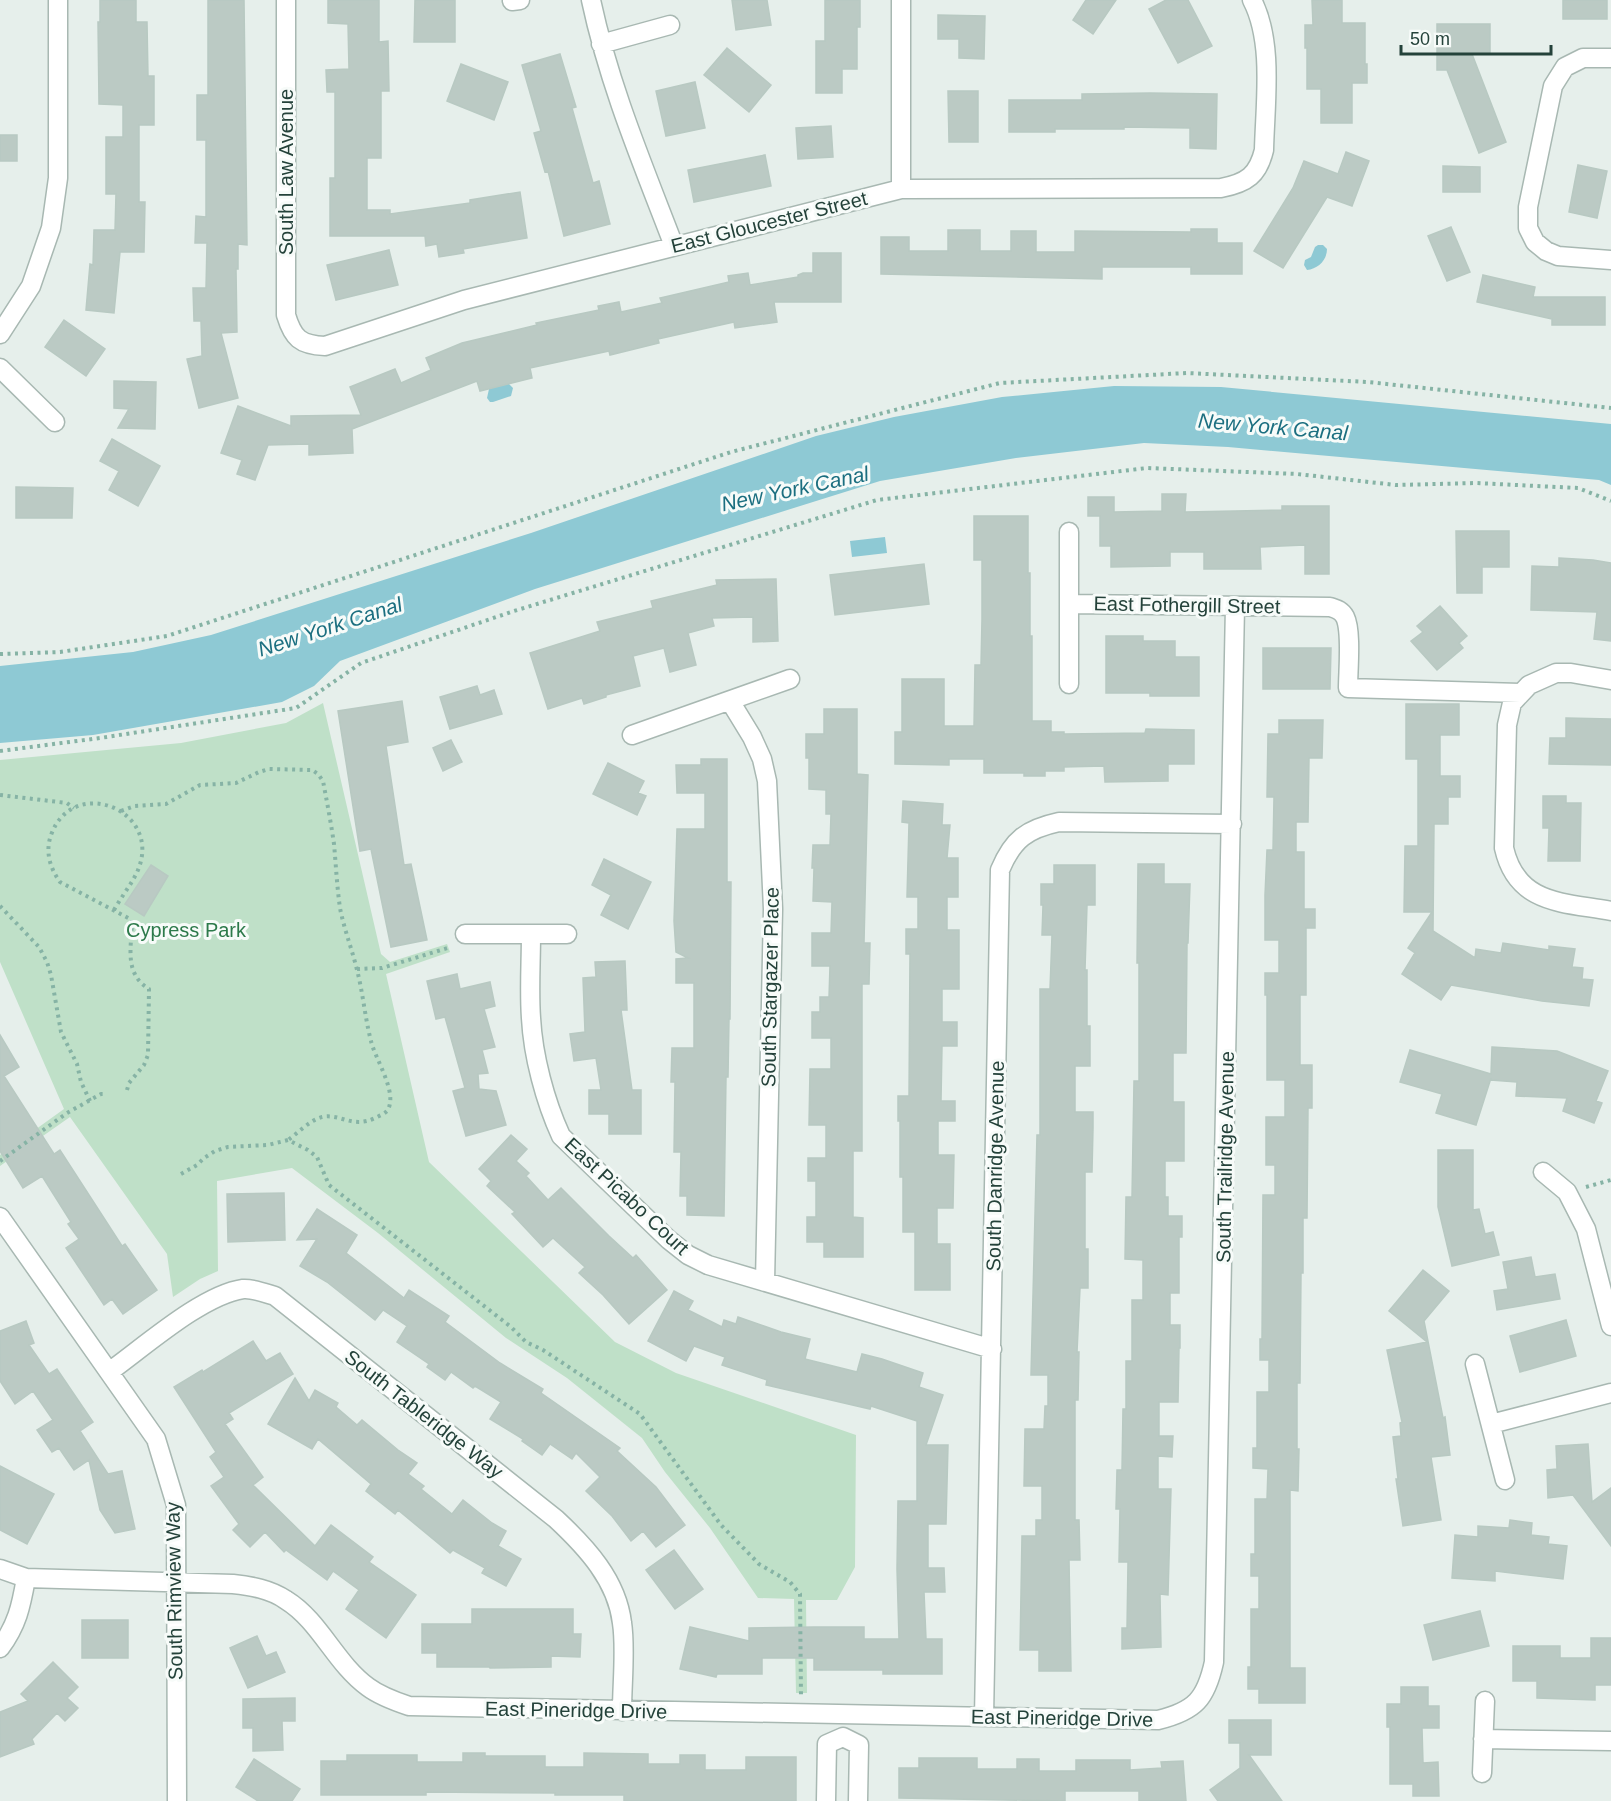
<svg xmlns="http://www.w3.org/2000/svg" width="1611" height="1801" font-family="Helvetica,sans-serif">
  <style>
    .green { fill: #bfe0c8 }
    .water { fill: #8ec9d4 }
    .building { fill: #bbcac4; stroke: #b8c9c2; stroke-width: 1.5 }
    .lines { fill: none; stroke-linecap: round; stroke-linejoin: round }
    .minor-casing { stroke: #a8b8b2; stroke-width: 21 }
    .path { stroke: #86b3a5; stroke-width: 4; stroke-dasharray: 3 4.5; stroke-linecap: butt }
    .minor { stroke: #fff; stroke-width: 18 }
    .labels { text-anchor: middle; stroke-width: 6; stroke-linejoin: round; paint-order: stroke }
    .street-label { font-size: 20px; fill: #24423a; stroke: #f7fbf9 }
    .park-label { font-size: 20px; fill: #2d7a4b; stroke: #f7fbf9 }
    .water-label { font-size: 21px; font-style: italic; fill: #1c6f80; stroke: #f7fbf9 }
  </style>
  <rect width="100%" height="100%" fill="#e6efeb"/>
  <path class="green" d="M323 703 381 954 390 962 447 944 450 952 386 974 429 1162 615 1342 676 1373 856 1435 855 1567 837 1600H806L807 1693H796L794 1599 758 1598 710 1528 665 1472 642 1438 567 1378 506 1338 378 1233 292 1168 217 1181 218 1271 200 1279 173 1297 167 1254 70 1117 0 1166V1155L64 1109 0 962V760L181 743 286 723Z"/>
  <path class="water" d="M1318 245H1323L1327 249C1327 260 1318 269 1307 270L1304 265 1305 260 1311 257 1315 247Z
    M508 383 513 388 511 396 493 402H490L487 398 489 389Z
    M1114 386 1221 387 1611 424V485L1599 480 1228 447 1144 443 1016 458 880 481 535 589 340 661 314 686 282 702 93 735 0 743V666L133 652 211 635 531 533 816 436 894 417 1002 397Z
    M885 537 887 553 852 557 850 541Z"/>
  <path class="building" d="M100 0H136V22H147L148 76H154V125H139V202H145L144 252H120L114 313 86 310 90 264 93 265 94 230H115L116 194H106V137H123V105L99 104 98 22H100Z
    M208 0H244L247 245 238 244V269H236L237 332 221 333 238 398 199 408 187 359 202 356 201 321H194L193 288H206L207 243H195L196 216 206 217V140H197V95H208Z
    M328 0H379V42L388 41 389 91H381V158H367V210H390V214L470 203V200L520 192 527 238 463 249 464 253 439 257 437 244 426 246 425 236H330V178H335V92H327L326 70 349 69 348 24 328 23Z
    M415 0H455V42H414Z
    M732 0H767L771 25 736 30Z
    M825 0H860V27H857V69H842V93H816V41H825Z
    M1086 0H1116L1093 34 1073 20Z
    M1166 0H1188L1212 46 1178 63 1149 9Z
    M1312 0H1342V23H1365V64H1367V83H1352V123H1321V89H1307V48H1305V25H1313Z
    M1563 0H1607V19H1563Z
    M938 15 985 16 984 59 959 58V39H938Z
    M1437 24H1490V54H1472L1506 142 1479 153 1447 70H1437Z
    M727 48 771 85 749 112 704 75Z
    M560 54 576 107 572 108 593 183 599 181 610 224 564 236 548 171 545 172 534 133 541 131 522 65Z
    M461 64 508 82 494 120 447 101Z
    M695 82 705 128 666 136 656 91Z
    M948 91H978V142H949Z
    M1150 93 1217 94 1216 149 1190 148V128L1124 127V129H1055V132H1009V100H1082V94Z
    M831 126 833 157 798 159 796 128Z
    M0 135H17V161H0Z
    M1346 152 1369 161 1352 206 1327 197 1283 268 1254 251 1293 188 1304 161 1338 174Z
    M765 155 771 186 694 202 688 170Z
    M1578 165 1607 171 1597 218 1569 212Z
    M1443 166 1480 167V192H1443Z
    M1451 227 1470 272 1447 281 1428 236Z
    M1191 229H1217V243H1242V274H1191V267H1102V279L881 274V237H909V251H948V230H980V251H1011V231H1036V252H1075V231L1191 232Z
    M389 250 398 285 336 300 327 265Z
    M813 253H841V302H774L777 322 735 328 734 322 658 339 659 343 610 355 609 351 530 368 532 378 480 391 477 381 352 429 353 453 309 455V444L268 445 255 480 237 474 242 460 221 453 238 406 291 426V416L361 415 350 387 395 369 401 383 431 370 426 358 462 343 537 325 536 323 599 310 598 306 619 302 621 312 662 303 660 298 729 282 728 276 748 273 750 285 798 277V275L803 273H813Z
    M1483 275 1535 287 1533 297H1605V325H1552V319L1477 302Z
    M64 320 105 349 86 376 45 347Z
    M114 381 156 382 155 429 118 428 129 409 114 408Z
    M112 439 160 466 138 506 109 490 119 471 100 461Z
    M16 487 73 488 72 518H16Z
    M1162 494H1186L1185 512 1282 510V506H1329V574H1305V545L1260 547 1261 569H1204V552H1170V566L1111 567V546H1100V516H1088V497H1114V512L1162 511Z
    M974 516H1028V573H1030V636H1032V721H1051V732H1064V734L1145 733 1146 729 1194 730V764H1168V781L1105 782 1104 766 1064 767V771H1045V776H1024V773H984V759H949V765L895 764V732H902V679H944V726H974L975 665H981L982 619V560H974Z
    M1456 531H1509V567H1482V593H1457Z
    M1559 558 1593 560 1611 563V641L1594 639 1597 612 1531 610 1532 566 1559 567Z
    M924 564 929 604 835 615 830 575Z
    M776 579 778 641 753 642V617L712 618 714 626 688 633 696 665 670 672 664 648 633 656 640 686 606 695V697L584 704 582 698 548 709 530 653 600 631 597 622 653 608 651 601 717 585 716 580Z
    M1440 606 1467 636 1459 643 1463 648 1437 670 1411 641 1423 632 1417 626Z
    M1106 636H1143V641H1175V657H1199V696H1150V693H1106Z
    M1263 648H1331L1330 689H1263Z
    M477 686 480 695 494 690 502 714 450 729 440 697Z
    M402 701 408 742 386 746 404 865 411 864 427 940 391 947 371 849 360 851 338 711Z
    M1406 704H1459V735H1440V776H1460V797H1448V824H1434L1433 931 1475 958 1476 949 1501 953 1503 943 1549 950V946L1575 949 1572 967 1583 968 1582 979 1593 980 1589 1006 1542 1001 1451 985 1441 1000 1402 974 1415 953 1408 948 1432 912H1404L1405 846H1418V759H1406Z
    M824 709H857V774L868 775 864 943H870L869 984H862V1151H853V1217L863 1218V1257H824V1242H807V1217H816V1181H808V1158H826V1125H809L810 1069H831V1038H812V1012H820V997H829L830 966H812V933H831L832 902 813 901 814 868H812L813 845H830L831 814H826V790L809 789V758H806V734H824Z
    M1566 718 1611 719V765L1549 764 1550 738H1566Z
    M1279 720H1323L1322 758H1309L1308 822H1296V852H1304V909H1315V928H1306V995H1300V1065H1312V1108H1308L1307 1218H1303V1273H1301L1300 1383H1297V1449H1299L1298 1491 1290 1490V1668H1305V1703H1259V1689H1248V1667H1251V1609H1259V1576H1251V1554H1255V1499H1267L1268 1469 1253 1468V1448H1257V1392H1269V1360H1260V1339H1262L1263 1195H1275V1165H1266V1117H1285V1080H1267V995H1265V973H1279V940H1265V895L1267 850H1273L1274 797H1267L1268 734H1279Z
    M451 740 462 762 443 771 433 748Z
    M701 759H727V882H731L730 1019H729L728 1077H726L724 1216 687 1215V1196H680L681 1152H674L675 1082H671L672 1048H694V983H676V959L688 958 676 952 674 921 677 829H705V793H677L676 765H701Z
    M608 763 644 781 638 793 646 796 637 815 593 794Z
    M1543 796H1566V803H1581L1580 861H1548L1549 828H1543Z
    M903 801 943 804 942 825H950L947 858H958V897H947V930H959V989H942V1022H957V1046H942L941 1101H955V1121H938V1155H954L953 1208H937V1244H950V1290H915V1232H903V1177H900V1121H898V1096H909L910 954H906V929H918V897H907L909 823 902 822Z
    M604 859 651 882 628 929 601 915 611 895 592 885Z
    M1138 864H1164V884H1190L1188 943H1187L1186 1053H1173V1102H1184V1161H1165V1197H1168V1216H1182V1237H1179V1293H1170V1325H1180V1348H1179L1178 1402H1159V1436H1173L1172 1457 1158 1456V1489H1171L1168 1595 1160 1594 1161 1647 1122 1649V1628H1127L1128 1562H1119L1120 1509H1116L1117 1470H1122L1123 1409H1126V1361H1132V1300H1143V1260L1125 1259 1126 1197H1132L1134 1081H1139V963H1137Z
    M151 865 168 876 144 916 125 904Z
    M1054 865H1095V905H1087L1085 970H1087V1026H1090V1066H1075V1112H1093V1128L1092 1172H1085V1249H1088V1288H1080L1077 1352H1079L1078 1400H1075V1520H1079L1080 1560H1069L1071 1671H1039V1650H1020L1022 1536H1036V1520H1042V1486H1024L1025 1429H1044L1045 1406H1048V1375H1031L1037 1135H1040V989H1050L1052 935H1042L1043 905H1041V884H1054Z
    M625 961 627 1010H621L632 1090H641V1134H609V1114H589V1090H601L596 1058 574 1061 570 1034 585 1032 583 978 596 977 595 962Z
    M457 974 460 989 490 982 495 1006 484 1009 495 1047 482 1050 488 1073 478 1074 479 1089 496 1091 506 1125 466 1136 453 1091 465 1088 445 1017 436 1019 427 981Z
    M0 1035 19 1067 4 1076 54 1154 60 1150 122 1246 125 1244 157 1290 123 1314 112 1299 104 1305 66 1248 79 1239 68 1224 71 1222 42 1176 23 1188 0 1151Z
    M1492 1047 1557 1051 1608 1071 1596 1101 1602 1103 1594 1123 1563 1111 1567 1098 1516 1096 1517 1082 1491 1080V1078L1476 1125 1436 1113 1442 1094 1400 1082 1410 1050 1491 1074Z
    M511 1135 527 1149 516 1161 529 1173 526 1176 548 1200 561 1188 609 1236 633 1258 636 1255 667 1290 629 1324 603 1295 579 1273 585 1267 553 1238 543 1247 512 1214 515 1212 487 1186 491 1181 479 1169Z
    M1438 1150H1473V1210L1479 1209 1485 1234 1493 1232 1499 1255 1452 1266 1438 1207Z
    M284 1193 285 1240 228 1242 227 1194Z
    M317 1209 357 1235 346 1253 404 1298 409 1290 449 1316 445 1322 500 1363 543 1389 541 1393 620 1448 617 1451 656 1487 685 1525 656 1547 643 1531 631 1541 612 1516 586 1491 600 1477 576 1453 572 1459 550 1444 542 1455 522 1441 523 1439 490 1419 501 1402 475 1386 473 1388 451 1372 445 1380 427 1367 429 1364 397 1342 407 1326 383 1310 375 1320 327 1282 300 1266 317 1239 297 1240Z
    M1531 1257 1535 1277 1555 1274 1560 1299 1497 1310 1494 1291 1508 1289 1503 1262Z
    M1423 1270 1449 1291 1424 1321 1443 1418 1445 1417 1450 1455 1431 1457 1441 1520 1403 1526 1396 1479H1398L1393 1437 1401 1436 1400 1423 1402 1422 1387 1350 1427 1342 1389 1311Z
    M674 1291 693 1301 688 1310 722 1327 724 1320 736 1324 738 1317 781 1332 810 1339 805 1359 857 1372 862 1354 882 1359 923 1373 919 1387 943 1395 926 1445H948L946 1524H928V1568H944L945 1592H924L926 1639H942V1674H883V1670H814V1658H762V1674H717L716 1677 680 1669 690 1627 749 1641V1628L814 1627H864V1639H899L897 1569 898 1501H917V1421L871 1406 870 1409 766 1385 767 1380 722 1365 725 1357 694 1346 686 1361 648 1341Z
    M1566 1320 1576 1356 1520 1372 1510 1336Z
    M26 1321 34 1343 29 1345 49 1374 57 1369 93 1422 80 1431 108 1474 122 1471 135 1529 115 1533 100 1510 89 1460 74 1470 59 1448 52 1452 37 1430 53 1420 33 1391 15 1404 0 1381V1331Z
    M253 1341 266 1361 280 1353 293 1374 229 1413 233 1419 225 1424 263 1477 253 1485 315 1546 331 1525 373 1557 369 1562 416 1595 386 1638 346 1609 359 1590 333 1571 327 1580 286 1550 284 1552 265 1532 250 1547 233 1530 239 1524 211 1486 224 1477 210 1457 216 1452 174 1387 202 1370 203 1372Z
    M295 1378 309 1401 315 1390 338 1403 336 1407 357 1425 362 1420 398 1450 417 1463 408 1474 424 1486 421 1489 452 1514 463 1500 492 1523 506 1531 498 1546 521 1559 506 1586 482 1573 485 1568 453 1550 450 1553 398 1510 395 1514 366 1491 371 1484 318 1439 312 1449 268 1424Z
    M1588 1444 1592 1502 1611 1488V1546L1573 1495 1548 1498 1547 1470 1557 1469 1556 1446Z
    M0 1466 54 1494 27 1544 0 1530Z
    M1510 1520 1532 1523 1531 1535 1549 1537 1548 1544 1567 1546 1563 1579 1495 1571V1581L1452 1578 1455 1535 1478 1537V1526L1509 1528Z
    M674 1550 703 1589 675 1609 646 1570Z
    M472 1609H573V1634H581L580 1657 551 1656V1667L490 1668 489 1667H437V1653H422V1624H472Z
    M1480 1611 1489 1646 1433 1660 1424 1625Z
    M82 1620H128V1658H82Z
    M257 1636 266 1656 276 1652 285 1672 248 1688 230 1648Z
    M1591 1638H1611V1685H1595V1700L1537 1698V1681H1513V1646H1560V1658H1591Z
    M53 1662 78 1687 67 1698 78 1708 65 1721 57 1713 32 1739 34 1744 0 1757V1712L28 1701 21 1694Z
    M1401 1687H1428V1706H1439V1728H1422L1423 1763 1438 1762 1439 1796H1413V1784H1390V1727H1387V1704H1401Z
    M295 1698V1721H282L283 1750 253 1751V1728H243V1699Z
    M1229 1720H1271V1755H1249L1282 1801H1218L1210 1790 1240 1768V1743H1229Z
    M463 1753H485V1756H545V1767H584V1753L648 1754V1764H680V1755H705V1770H746V1757H796V1801H624V1795H555V1793L426 1792V1795H321V1761H347V1755H417V1762H463Z
    M919 1758H977V1769H1017V1759H1039V1771H1076V1760H1130V1770L1162 1768 1161 1762 1183 1761 1186 1801H1139V1791H1065V1801L899 1798V1768H919Z
    M254 1759 300 1789 292 1801H258L236 1787Z"/>
  <g class="lines">
    <defs>
      <path id="minor" d="M286 0V315C293 338 300 345 325 346L464 300 901 189 1221 188C1247 183 1258 175 1264 150 1265 104 1274 42 1252 0
        M591 0C609 85 643 165 674 246
        M512 1 520 0
        M601 44 670 25
        M1611 58H1583L1565 67 1553 86 1528 207V228L1535 242 1546 251 1558 256 1611 260
        M901 189V0
        M0 334 31 286 51 228 58 178V0
        M0 368 55 422
        M1069 604 1330 607C1336 609 1341 610 1345 617 1352 631 1348 671 1348 688L1520 693
        M1611 680 1571 673H1556L1529 685 1512 703 1507 725 1504 848C1517 905 1563 902 1611 911
        M1069 684V532
        M730 701 752 737 762 759 767 781 773 909 765 1282
        M632 735 790 679
        M465 934H567
        M531 934C531 962 529 991 531 1018 533 1056 545 1101 561 1136L669 1240 688 1255 708 1265 992 1349
        M1543 1172 1567 1192 1586 1229 1611 1326
        M0 1217 156 1439 176 1505 177 1801
        M1475 1364 1505 1480
        M109 1372C144 1347 202 1295 243 1289 252 1288 265 1293 275 1296L556 1519C586 1547 617 1580 622 1623 626 1648 622 1684 622 1711
        M1491 1424 1611 1393
        M0 1569 26 1578 233 1584C251 1586 270 1589 286 1600 320 1621 335 1663 368 1687 380 1696 394 1701 409 1706L1158 1720C1195 1711 1206 1699 1214 1662L1235 606
        M0 1648C17 1625 21 1607 26 1578
        M984 1717 1000 870C1013 839 1027 829 1059 822L1232 824
        M1483 1739 1611 1741
        M1482 1773 1485 1701
        M826 1801 827 1744 843 1737 859 1745 858 1801"/>
    </defs>
    <use href="#minor" class="minor-casing"/>
    <path class="path" d="M0 654 60 652 167 636 731 452 1000 383 1187 373 1368 382 1611 408
      M0 751 100 738 296 708 361 663 514 611 877 500 1147 468 1297 474 1396 485 1476 483 1578 488 1611 501
      M0 795 67 803 74 808
      M121 811 135 806 166 804 200 785 236 783 259 772 269 769 312 770 318 774 323 781C327 802 331 823 334 844 336 866 337 887 340 908 344 929 352 949 357 970 363 993 365 1018 371 1041 375 1059 399 1094 387 1111 384 1114 379 1116 375 1118 352 1129 340 1113 322 1117 310 1120 298 1133 288 1140
      M0 906 39 947 47 962 51 975 61 1032 77 1064 81 1082 90 1101
      M114 910C121 897 132 884 138 870 163 810 73 774 51 835 45 852 50 868 60 882L132 920C132 946 123 973 149 989L148 1055 144 1065 129 1083 127 1090
      M357 969 382 968 451 947
      M0 1161 67 1113 101 1094H106
      M181 1174 197 1165 204 1158 215 1151 228 1147 268 1145 288 1140 308 1150 317 1157 329 1185 511 1327 526 1342 543 1350 640 1414 721 1525 759 1564 790 1582 800 1594 801 1697
      M1586 1187 1611 1180"/>
    <use href="#minor" class="minor"/>
  </g>
  <g class="labels">
    <g class="street-label">
      <text transform="translate(286 172) rotate(-90)" y="7">South Law Avenue</text>
      <text transform="translate(769 222) rotate(-14)" y="7">East Gloucester Street</text>
      <text transform="translate(1187 605) rotate(1)" y="7">East Fothergill Street</text>
      <text transform="translate(770 987) rotate(-89)" y="7">South Stargazer Place</text>
      <text transform="translate(1225 1157) rotate(-89)" y="7">South Trailridge Avenue</text>
      <text transform="translate(995 1166) rotate(-89)" y="7">South Danridge Avenue</text>
      <text transform="translate(627 1196) rotate(43)" y="7">East Picabo Court</text>
      <text transform="translate(424 1414) rotate(38)" y="7">South Tableridge Way</text>
      <text transform="translate(174 1591) rotate(-91)" y="7">South Rimview Way</text>
      <text transform="translate(576 1710) rotate(1)" y="7">East Pineridge Drive</text>
      <text transform="translate(1062 1718) rotate(1)" y="7">East Pineridge Drive</text>
    </g>
    <g class="park-label">
      <text x="186" y="937">Cypress Park</text>
    </g>
    <g class="water-label">
      <text transform="translate(1273 427) rotate(5)" y="7">New York Canal</text>
      <text transform="translate(795 489) rotate(-12)" y="7">New York Canal</text>
      <text transform="translate(330 627) rotate(-18)" y="7">New York Canal</text>
    </g>
  </g>
  <path d="M1401 45v9h150v-9" fill="none" stroke="#24423a" stroke-width="3"/>
  <text x="1410" y="45" font-size="18" fill="#24423a" stroke="#f7fbf9" stroke-width="4.5" paint-order="stroke">50 m</text>
</svg>
